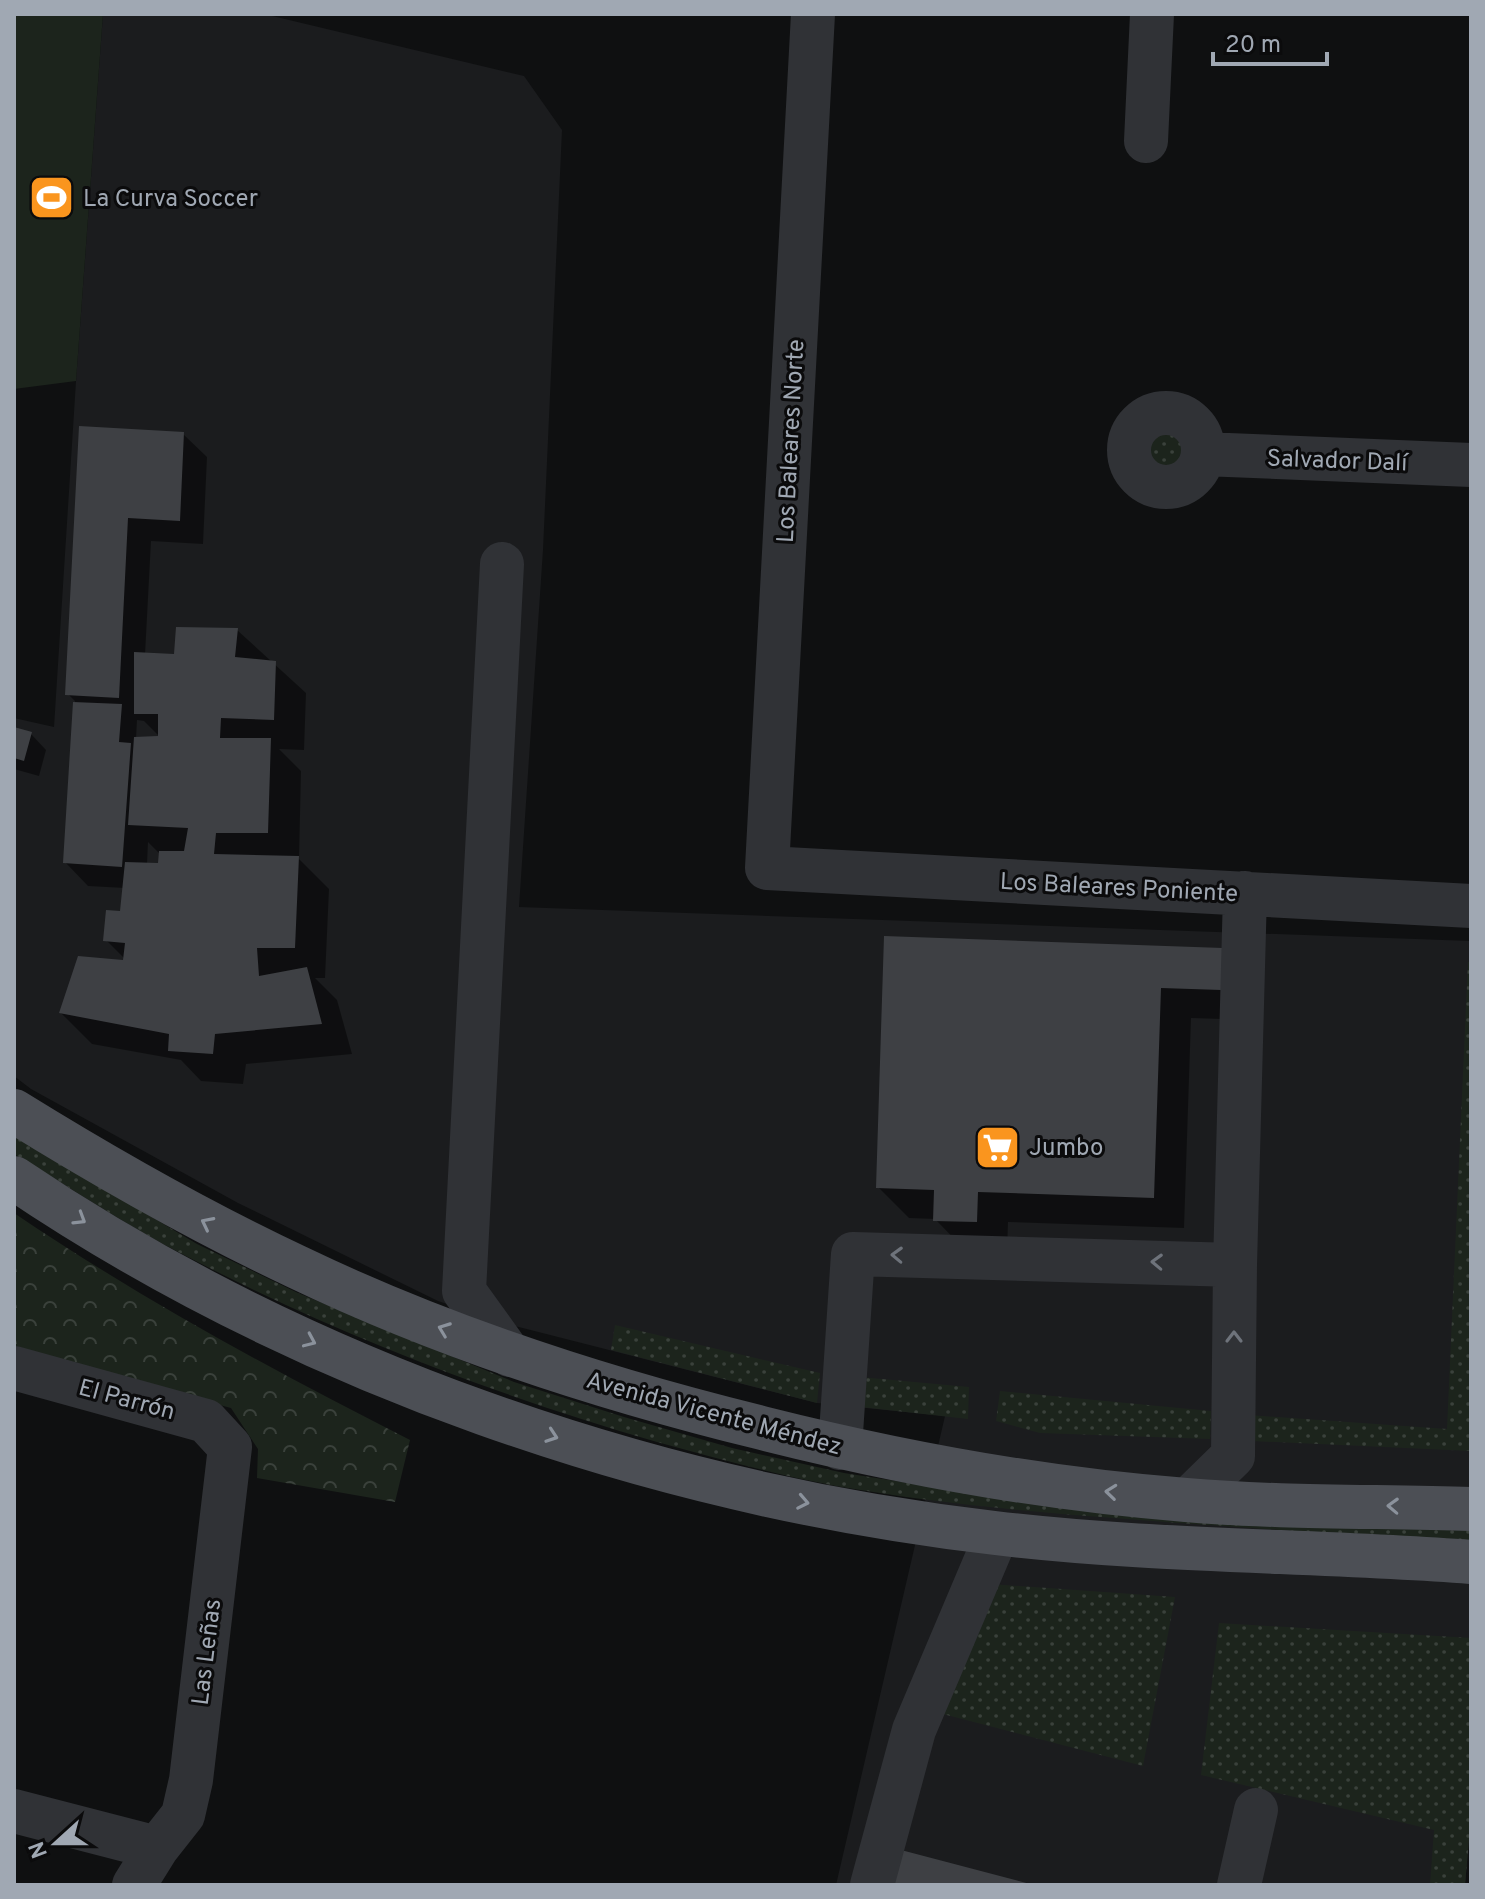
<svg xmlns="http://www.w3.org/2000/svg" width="1485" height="1899" font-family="Overpass,sans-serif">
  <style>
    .built { fill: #1b1c1e }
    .grass { fill: url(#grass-dots) }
    .park { fill: url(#park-crowns) }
    .pitch { fill: #1c241c }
    .shadow { fill: #0007; fill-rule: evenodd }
    .building { fill: #3e4044 }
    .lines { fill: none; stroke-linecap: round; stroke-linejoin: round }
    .minor { stroke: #303236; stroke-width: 44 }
    .major { stroke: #4c4f55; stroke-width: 44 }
    .oneway { stroke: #8b929c }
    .oneway2 { stroke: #6e737b }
    .labels { text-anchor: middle; stroke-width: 6; stroke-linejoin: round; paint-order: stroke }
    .poi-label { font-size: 24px; fill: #a0a8b3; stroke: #0b0b0c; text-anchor: start }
    .street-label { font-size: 24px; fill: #a0a8b3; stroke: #0b0b0c }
  </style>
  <defs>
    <pattern id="grass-dots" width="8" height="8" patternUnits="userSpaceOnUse" patternTransform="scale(2)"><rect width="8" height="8" fill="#1c241c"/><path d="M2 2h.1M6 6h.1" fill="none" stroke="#3a413b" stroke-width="1.8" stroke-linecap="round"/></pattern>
    <pattern id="park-crowns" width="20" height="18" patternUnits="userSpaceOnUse" patternTransform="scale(2)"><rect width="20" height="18" fill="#1c241c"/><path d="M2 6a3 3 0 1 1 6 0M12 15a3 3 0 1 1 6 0" fill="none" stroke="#3a413b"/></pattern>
  </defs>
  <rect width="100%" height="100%" fill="#0f1011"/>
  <path class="built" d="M103 14H264L524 76 562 130 543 550 519 907 1471 941V1817L1465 1885H836L945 1416 817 1403 507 1324 438 1301 238 1203 31 1089 14 1076V718L54 727 76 381Z"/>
  <path class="grass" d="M1140 448a23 23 0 1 1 46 0a23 23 0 1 1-46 0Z
    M1468 962H1471V1451L1251 1441 1249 1415 1447 1429Z
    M14 1135 197 1244 298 1293 514 1382 624 1417 732 1448 844 1473 967 1492 1471 1529V1550C1420 1544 1369 1537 1318 1533 1156 1520 997 1514 836 1486 776 1475 716 1458 657 1442 495 1395 336 1334 186 1256 127 1226 71 1188 14 1154Z
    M615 1325 820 1373 817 1403 611 1350Z
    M860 1377 969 1387 968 1419 861 1407Z
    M1000 1391 1211 1411 1210 1439 1040 1433 996 1421Z
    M962 1582 1175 1597 1143 1766 939 1713Z
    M1219 1623 1471 1638V1817L1465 1885H1430L1434 1830 1201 1775Z"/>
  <path class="park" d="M14 1213C141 1299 274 1371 410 1440L395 1502 257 1478 258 1449 231 1408 14 1350Z"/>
  <path class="pitch" d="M14 14H103L76 381 14 389Z"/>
  <path class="shadow" d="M81 428 183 434 207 457 203 544 151 541 145 655 176 656 237 630 306 693 304 750 279 749 301 771 299 859 329 889 325 978H315L337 1000 352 1054 246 1064 243 1084 201 1081 181 1060 92 1044 61 1013 128 962 106 940 122 913 125 888 88 886 65 862 75 701 68 694ZM137 720 144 721 161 738 136 739ZM148 842 160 854V865L147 864Z
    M14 729 31 734 46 750 39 776 14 769Z
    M886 938 1222 950 1252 1020 1191 1018 1184 1228 1008 1222 1007 1252 966 1251 935 1219 909 1218 878 1187Z"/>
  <path class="building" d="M79 426 184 432 180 521 128 518 119 698 65 695Z
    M176 627 238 628 235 657 276 661 274 720 221 718 220 738H271L268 833H216L214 854 299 856 295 948H257L259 976 307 967 322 1024 215 1034 213 1054 168 1051 169 1034 59 1013 78 956 123 960 125 943 103 941 106 910 120 911 125 862 158 863 159 851H184L188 828 128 825 134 737 158 736V714H134V652L174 654Z
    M73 702 122 704 119 742 131 743 122 867 63 863Z
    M14 727 32 732 24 761 14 758Z
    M884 936 1223 948 1221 990 1161 988 1154 1198 978 1192 977 1222 933 1221 934 1190 876 1188Z
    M901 1850 1030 1884V1885H892Z"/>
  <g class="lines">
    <path class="minor" d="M813 14 767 868 1471 906
      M1146 141 1152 14
      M1129 450a37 37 0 1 1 74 0a37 37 0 1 1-74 0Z
      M1203 454 1471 465
      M502 564 464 1291 510 1355
      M14 1368 206 1421 230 1447 191 1780 183 1815 157 1848 134 1885
      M840 1448 853 1254 1235 1265
      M1188 1500 1233 1456 1235 1265 1245 893
      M14 1811 157 1848
      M872 1885 914 1730 997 1534
      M1239 1885 1256 1810"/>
    <path class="major" d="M14 1111C106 1168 199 1221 297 1267 445 1338 603 1389 762 1428 901 1463 1043 1489 1186 1500 1281 1508 1376 1506 1471 1509
      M14 1178C301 1372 652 1493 995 1533 1153 1552 1313 1550 1471 1562"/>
  </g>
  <defs><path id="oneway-chevron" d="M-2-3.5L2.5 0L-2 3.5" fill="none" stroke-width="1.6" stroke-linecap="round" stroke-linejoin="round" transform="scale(2)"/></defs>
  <g class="oneway">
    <use href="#oneway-chevron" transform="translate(80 1219) rotate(32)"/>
    <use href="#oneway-chevron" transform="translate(207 1223) rotate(-153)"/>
    <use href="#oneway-chevron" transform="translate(444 1329) rotate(-159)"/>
    <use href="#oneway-chevron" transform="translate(310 1341) rotate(24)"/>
    <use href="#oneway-chevron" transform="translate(552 1436) rotate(19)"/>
    <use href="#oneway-chevron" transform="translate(1111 1492) rotate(-174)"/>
    <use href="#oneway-chevron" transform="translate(803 1502) rotate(11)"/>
    <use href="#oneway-chevron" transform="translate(1393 1506) rotate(-178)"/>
  </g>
  <g class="oneway2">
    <use href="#oneway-chevron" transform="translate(897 1255) rotate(-178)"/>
    <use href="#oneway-chevron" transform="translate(1157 1262) rotate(-178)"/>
    <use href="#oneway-chevron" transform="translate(1234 1337) rotate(-90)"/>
  </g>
  <defs>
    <symbol id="stadium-square" viewBox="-11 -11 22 22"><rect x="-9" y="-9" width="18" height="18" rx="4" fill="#fa951e" stroke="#0b0b0c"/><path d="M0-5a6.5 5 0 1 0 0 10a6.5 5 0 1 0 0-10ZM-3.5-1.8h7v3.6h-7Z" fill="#fff"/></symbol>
    <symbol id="supermarket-square" viewBox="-11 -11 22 22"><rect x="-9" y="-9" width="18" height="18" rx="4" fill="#fa951e" stroke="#0b0b0c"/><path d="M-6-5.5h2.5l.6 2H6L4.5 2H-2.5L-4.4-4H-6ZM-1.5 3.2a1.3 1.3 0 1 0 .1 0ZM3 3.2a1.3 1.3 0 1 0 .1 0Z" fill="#fff"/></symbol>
  </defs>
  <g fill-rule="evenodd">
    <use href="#stadium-square" x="26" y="172" width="51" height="51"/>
    <use href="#supermarket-square" x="972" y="1122" width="51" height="51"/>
  </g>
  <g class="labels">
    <g class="poi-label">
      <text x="83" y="206">La Curva Soccer</text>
      <text x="1029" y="1155">Jumbo</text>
    </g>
    <g class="street-label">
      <text transform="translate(790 441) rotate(-87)" y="8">Los Baleares Norte</text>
      <text transform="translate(1337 460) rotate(2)" y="8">Salvador Dalí</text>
      <text transform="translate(1119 887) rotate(3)" y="8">Los Baleares Poniente</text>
      <text transform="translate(127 1399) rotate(15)" y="8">El Parrón</text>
      <text transform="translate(714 1413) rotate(15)" y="8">Avenida Vicente Méndez</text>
      <text transform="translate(206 1652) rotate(-83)" y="8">Las Leñas</text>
    </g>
  </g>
  <rect width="1485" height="1899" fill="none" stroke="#a0a8b3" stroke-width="32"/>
  <g transform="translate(56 1843) rotate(249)" stroke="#0b0b0c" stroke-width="6" paint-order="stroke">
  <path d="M0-6L14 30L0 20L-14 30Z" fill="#a0a8b3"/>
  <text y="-12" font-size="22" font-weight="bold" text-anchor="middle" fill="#a0a8b3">N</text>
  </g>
  <path d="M1213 52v12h114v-12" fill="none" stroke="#a0a8b3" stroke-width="4"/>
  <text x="1225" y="52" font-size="24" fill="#a0a8b3" stroke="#0b0b0c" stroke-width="6" paint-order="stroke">20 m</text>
</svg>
